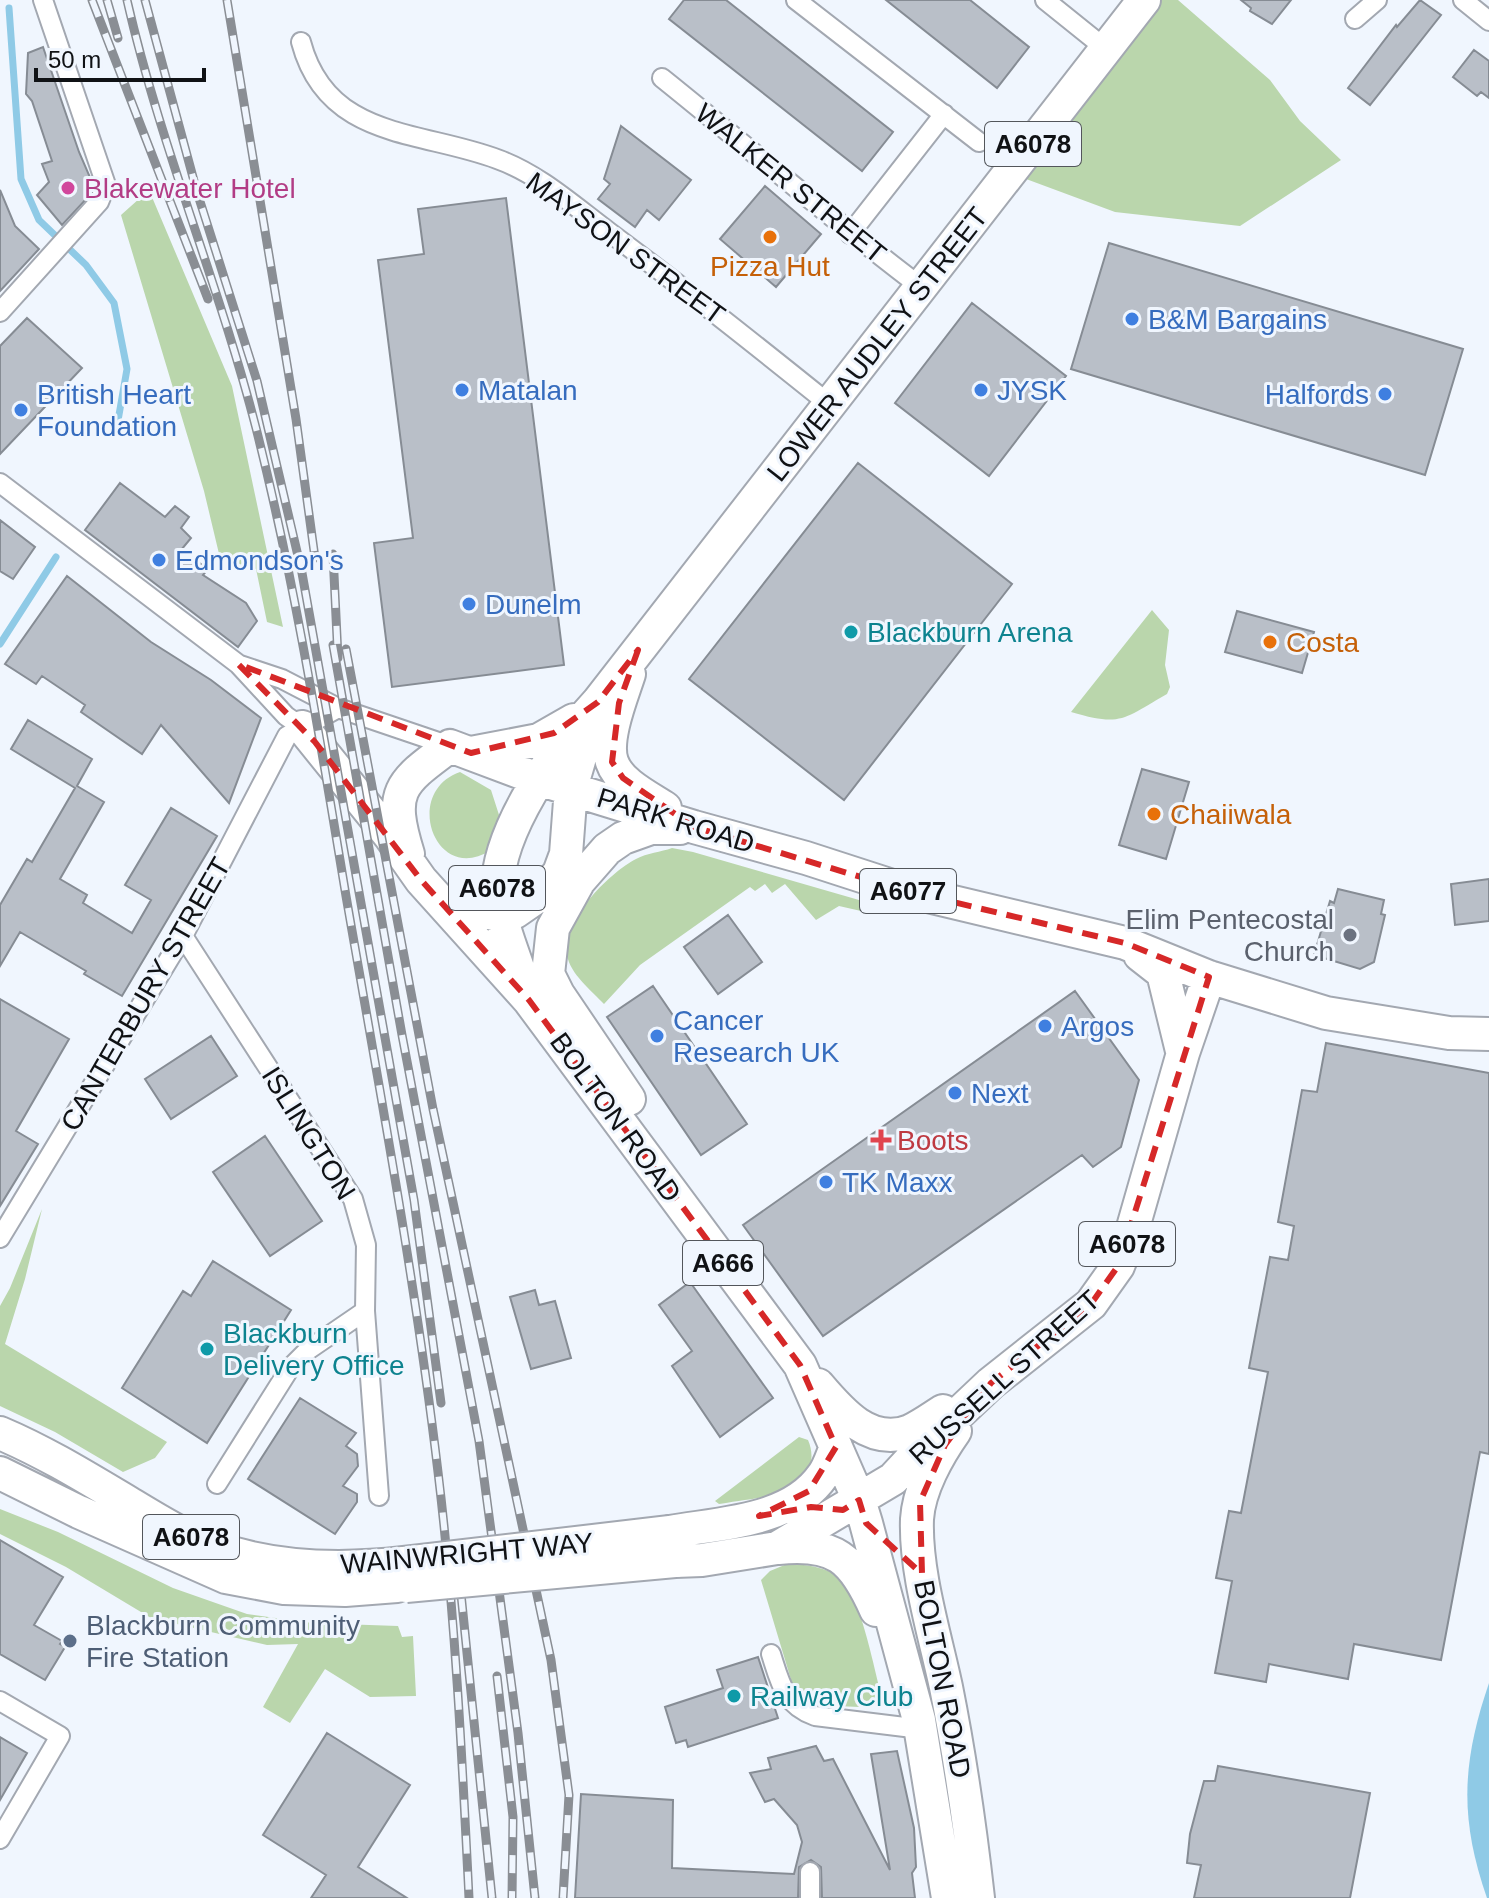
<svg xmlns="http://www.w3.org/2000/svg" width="1489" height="1898" font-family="Helvetica,sans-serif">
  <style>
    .green { fill: #bad6ac }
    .water { fill: #8fcae6 }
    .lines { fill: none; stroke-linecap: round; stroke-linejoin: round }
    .stream { stroke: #8fcae6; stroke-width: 7 }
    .building { fill: #b9bfc8; stroke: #868c94; stroke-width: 2 }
    .street-casing { stroke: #a3a8b1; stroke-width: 22 }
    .highway-casing { stroke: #a3a8b1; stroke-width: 36 }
    .street { stroke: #fff; stroke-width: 18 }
    .highway { stroke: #fff; stroke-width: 32 }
    .rail-casing { stroke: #8a8e94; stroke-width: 9 }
    .rail { stroke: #f0f6fe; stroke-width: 6; stroke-dasharray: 18; stroke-linecap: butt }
    .highway-bridge-casing { stroke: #a3a8b1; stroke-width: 36; stroke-linecap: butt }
    .highway-bridge { stroke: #fff; stroke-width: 32 }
    .marked { fill: none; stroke: #d62828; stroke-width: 6; stroke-dasharray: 16 10; stroke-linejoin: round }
    .hotel-dot { fill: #d1479c; stroke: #f0f6fe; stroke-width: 3 }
    .food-dot { fill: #e8710a; stroke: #f0f6fe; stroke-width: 3 }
    .shop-dot { fill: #3f7fe0; stroke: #f0f6fe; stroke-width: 3 }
    .culture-dot { fill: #0f9aa8; stroke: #f0f6fe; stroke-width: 3 }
    .worship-dot { fill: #6b7280; stroke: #f0f6fe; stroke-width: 3 }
    .health-dot { fill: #e0444e; stroke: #f0f6fe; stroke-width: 3 }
    .service-dot { fill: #5c6f8a; stroke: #f0f6fe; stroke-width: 3 }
    .labels { text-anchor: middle; stroke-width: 6; stroke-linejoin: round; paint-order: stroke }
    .shield { fill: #f0f6fe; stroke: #53565b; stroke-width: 2 }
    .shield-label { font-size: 26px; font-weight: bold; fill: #101215 }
    .street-label { font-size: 28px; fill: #101215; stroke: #f0f6fe }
    .hotel-label { font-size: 28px; fill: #b23c85; stroke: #f0f6fe; text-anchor: start }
    .food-label { font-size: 28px; fill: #c56008; stroke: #f0f6fe; text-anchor: start }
    .shop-label { font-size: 28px; fill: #366cbe; stroke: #f0f6fe; text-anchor: start }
    .culture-label { font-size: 28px; fill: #0d838f; stroke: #f0f6fe; text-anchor: start }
    .worship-label { font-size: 28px; fill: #5b616d; stroke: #f0f6fe; text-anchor: end }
    .health-label { font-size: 28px; fill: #be3a42; stroke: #f0f6fe; text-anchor: start }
    .service-label { font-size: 28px; fill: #4e5e75; stroke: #f0f6fe; text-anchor: start }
  </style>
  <rect width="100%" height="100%" fill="#f0f6fe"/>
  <path class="green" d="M1145 0H1178L1270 80 1300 121 1341 160 1240 226 1115 212 1010 173Z
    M149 190 232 386 283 627 267 622 256 569 220 558 204 491 121 215Z
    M1152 610 1169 630 1165 665 1170 687 1167 694C1123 719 1122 727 1071 712Z
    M460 772 491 790 500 818 491 850C435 886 402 792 460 772Z
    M672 848 693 852 859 900 861 911 839 906 816 920 785 884 772 893 765 884 755 891 750 887 640 965 604 1004C592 991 570 974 567 955 561 921 609 873 636 859 647 853 661 852 672 848Z
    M42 1209 25 1279 5 1344 167 1442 155 1458 123 1472 55 1432 0 1406V1306L10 1288Z
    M799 1437 808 1440C816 1458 810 1478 793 1489 782 1496 735 1501 719 1504L715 1501Z
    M0 1509 58 1532 173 1588 247 1614 312 1623 398 1626 402 1637 413 1636 416 1696 370 1697 325 1669 290 1723 263 1707 298 1644 267 1645 151 1618 66 1567 0 1534Z
    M787 1564C805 1564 827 1567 842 1579 860 1595 875 1672 882 1698L860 1707 811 1705 795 1693 761 1580 770 1571Z"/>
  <path class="water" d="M1489 1683V1898H1487C1459 1818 1462 1762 1489 1683Z"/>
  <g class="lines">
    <path class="stream" d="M9 8 21 179 39 220 86 265 114 303 127 369 116 432
      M0 644 56 557"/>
  </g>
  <path class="building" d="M684 0H726L893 132 862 171 669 19Z
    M886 0H970L1029 47 997 88Z
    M1241 0H1291L1272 24 1250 11 1251 8Z
    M1420 0 1441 15 1370 105 1348 88 1396 25 1397 27Z
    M43 47 79 152 92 182 89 196 62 225 37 195 49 182 42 164 52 161 32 101 26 94 28 53Z
    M1474 50 1489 61V98L1481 92 1477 96 1453 77Z
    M621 126 691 180 659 220 647 210 635 227 598 199 610 184 604 179Z
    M765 186 821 234 776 287 720 239Z
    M0 190 15 226 39 249 0 291Z
    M506 198 564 665 392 687 374 543 413 538 378 260 424 254 418 209Z
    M1109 243 1463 349 1425 475 1071 369Z
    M972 303 1066 376 989 476 895 403Z
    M27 318 82 368 0 454V346Z
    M858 463 1012 584 844 800 689 679Z
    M120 483 165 517 175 506 189 517 181 528 191 538 181 550 208 569 203 575 246 603 257 621 238 647 85 530Z
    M0 520 35 547 13 579 0 571Z
    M67 576 151 642 211 680 261 718 229 803 161 725 142 754 81 712 85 705 42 676 36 684 5 664Z
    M1237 611 1314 632 1302 673 1225 652Z
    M28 720 92 759 77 786 104 802 60 879 87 895 83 903 132 933 151 900 125 885 171 808 217 836 122 996 84 974 86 971 20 932 0 966V905L27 859 32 862 75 788 11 749Z
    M1142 769 1189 782 1166 859 1119 845Z
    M1489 879V921L1455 925 1451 884Z
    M1338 889 1384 900 1381 914 1385 915 1374 962 1360 969 1314 955 1330 901 1334 903Z
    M728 915 762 962 718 994 684 947Z
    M653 986 747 1124 701 1155 607 1017Z
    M1075 991 1139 1080 1121 1147 1093 1167 1082 1155 823 1336 743 1225Z
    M0 999 69 1039 16 1131 38 1144 0 1206Z
    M211 1036 237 1076 171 1119 145 1079Z
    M1326 1043 1489 1073V1454L1480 1452 1441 1660 1354 1644 1348 1679 1269 1664 1266 1682 1215 1673 1232 1581 1216 1578 1229 1511 1241 1513 1268 1372 1249 1368 1270 1257 1288 1260 1294 1226 1278 1222 1302 1090 1317 1092Z
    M265 1136 322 1221 270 1256 213 1172Z
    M213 1261 291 1310 207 1443 122 1388 183 1291 191 1296Z
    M690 1282 773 1398 720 1437 672 1366 692 1351 659 1305Z
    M535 1290 539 1305 555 1301 571 1358 531 1369 510 1297Z
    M300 1398 356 1433 346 1446 357 1454 358 1466 343 1486 357 1494V1502L335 1534 248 1479Z
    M0 1540 63 1577 34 1625 62 1641 60 1644 65 1647 45 1680 0 1654Z
    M758 1657 778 1718 688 1747 686 1740 676 1743 665 1707 723 1688 717 1670Z
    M327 1733 410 1785 358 1867 407 1898H311L326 1875 263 1835Z
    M0 1737 27 1753 0 1800Z
    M816 1746 824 1761 833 1759 890 1870 871 1754 897 1751 914 1828 916 1867 912 1873 915 1898H822L821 1867 811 1860 799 1867 798 1898H575L581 1794 673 1800 672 1868 794 1874 802 1842 797 1825 774 1799 765 1802 750 1773 771 1769 768 1758Z
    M1218 1766 1370 1793 1350 1898H1194L1201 1865 1187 1863 1190 1834 1204 1781H1215Z"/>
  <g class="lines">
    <defs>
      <path id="street" d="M796 0 979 142
        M1045 0 1106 49
        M1463 0 1489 21
        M1355 19 1377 0
        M301 42C327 140 420 130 497 159 539 174 574 206 609 232 684 288 757 346 829 404
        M662 78C748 147 832 220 921 287
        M850 234 944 114
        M0 312 99 202 106 185 43 0
        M0 483 238 664 286 716 302 727
        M240 665 282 679 338 708 450 746
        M183 936 353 1199 366 1245 365 1311 379 1496
        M0 1238 183 936 287 736 338 708
        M217 1484 290 1368 308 1350 365 1311
        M771 1654C780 1682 784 1705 815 1716L921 1729
        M0 1701 60 1736 0 1839
        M810 1872V1898"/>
      <path id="highway" d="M629 674C622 696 604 739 612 762 619 783 648 797 665 808
        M302 727 390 836 421 880 529 1000 800 1365 859 1500 866 1523 919 1720 948 1898
        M471 753 539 740 574 720
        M408 854C388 790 400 783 450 746L538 779 694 827 806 858 911 892 1125 943 1209 977 1326 1013 1449 1033 1489 1034
        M480 910 501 916 515 912 541 894 559 873 566 854 571 788 591 720
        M1140 955 1163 973 1182 1051
        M524 986C515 957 501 927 498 897 492 835 558 745 598 702L1144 0
        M629 1099 558 994 548 974 553 928 579 881 607 849 623 838 651 828H680
        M818 1385C840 1411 870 1447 910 1431 921 1426 932 1418 943 1411
        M955 1431C938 1455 919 1489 917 1519 915 1572 935 1635 946 1687 960 1757 970 1827 978 1898
        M0 1433C45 1452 87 1478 129 1503 157 1520 186 1538 216 1548 276 1569 343 1570 404 1563
        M0 1473 79 1512 226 1577 284 1588 345 1590 397 1586
        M670 1532C720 1523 791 1522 823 1475 829 1467 832 1456 836 1447
        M778 1548C835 1542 853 1558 876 1610
        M675 1561 702 1560 777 1548 893 1479 919 1451 991 1383 1091 1304 1118 1266 1132 1231 1183 1053 1209 977"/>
    </defs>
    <use href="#street" class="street-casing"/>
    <use href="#highway" class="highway-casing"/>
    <use href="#street" class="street"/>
    <use href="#highway" class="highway"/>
    <defs>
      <path id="rail" d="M92 0 208 299
        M107 0 118 38
        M127 0C160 145 219 284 256 428 295 582 320 740 346 896 379 1087 415 1278 438 1472 455 1613 462 1756 469 1898
        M145 0 197 192 257 381 302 573 414 1200 441 1403
        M227 0 296 419 315 558
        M333 554 338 658
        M333 645 402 1035 479 1441 518 1733 535 1898
        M346 649 433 1109 551 1660 569 1795 563 1898
        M461 1594 492 1898
        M497 1676 513 1817 512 1898"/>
    </defs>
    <use href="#rail" class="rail-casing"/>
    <use href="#rail" class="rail"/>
    <defs>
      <path id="highway-bridge" d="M404 1563 670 1532
        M406 1586 675 1561"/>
    </defs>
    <use href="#highway-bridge" class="highway-bridge-casing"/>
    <use href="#highway-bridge" class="highway-bridge"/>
  </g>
  <path class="marked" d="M638 650 619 703 612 762 623 778 694 827 911 892 1125 943 1209 977 1118 1266 1091 1304 991 1383 945 1445 920 1502 922 1574 866 1523 859 1500 843 1510 811 1507 759 1516 809 1491 836 1447 800 1365 529 1000 421 880 315 742 238 664 471 753 554 733 598 702Z"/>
  <circle class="hotel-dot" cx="68" cy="188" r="8"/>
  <g class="food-dot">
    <circle cx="770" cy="237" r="8"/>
    <circle cx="1270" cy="642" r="8"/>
    <circle cx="1154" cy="814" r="8"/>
  </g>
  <g class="shop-dot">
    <circle cx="1132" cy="319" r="8"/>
    <circle cx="462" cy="390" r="8"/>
    <circle cx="981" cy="390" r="8"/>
    <circle cx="1385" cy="394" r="8"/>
    <circle cx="21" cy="410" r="8"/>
    <circle cx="159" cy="560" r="8"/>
    <circle cx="469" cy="604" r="8"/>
    <circle cx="1045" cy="1026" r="8"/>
    <circle cx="657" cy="1036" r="8"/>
    <circle cx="955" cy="1093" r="8"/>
    <circle cx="826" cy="1182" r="8"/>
  </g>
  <g class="culture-dot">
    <circle cx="851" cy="632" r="8"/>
    <circle cx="207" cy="1349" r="8"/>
    <circle cx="734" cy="1696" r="8"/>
  </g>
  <circle class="worship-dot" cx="1350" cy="935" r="8"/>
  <path class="health-dot" d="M877 1128h8v8h8v8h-8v8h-8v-8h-8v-8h8z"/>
  <circle class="service-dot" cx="70" cy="1641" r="8"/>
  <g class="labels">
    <g class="shield">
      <rect x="985" y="122" width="96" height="44" rx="6"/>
      <rect x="449" y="866" width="96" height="44" rx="6"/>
      <rect x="860" y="869" width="96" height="44" rx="6"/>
      <rect x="1079" y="1222" width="96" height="44" rx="6"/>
      <rect x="683" y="1241" width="80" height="44" rx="6"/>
      <rect x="143" y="1515" width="96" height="44" rx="6"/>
    </g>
    <g class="shield-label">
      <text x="1033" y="153">A6078</text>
      <text x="497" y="897">A6078</text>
      <text x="908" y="900">A6077</text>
      <text x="1127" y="1253">A6078</text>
      <text x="723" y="1272">A666</text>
      <text x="191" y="1546">A6078</text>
    </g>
    <g class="street-label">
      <text transform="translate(791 183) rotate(39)" y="10">WALKER STREET</text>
      <text transform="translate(626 248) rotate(36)" y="10">MAYSON STREET</text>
      <text transform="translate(877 344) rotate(-52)" y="10">LOWER AUDLEY STREET</text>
      <text transform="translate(676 820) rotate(17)" y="10">PARK ROAD</text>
      <text transform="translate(145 994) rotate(-60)" y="10">CANTERBURY STREET</text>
      <text transform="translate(616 1117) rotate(54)" y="10">BOLTON ROAD</text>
      <text transform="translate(309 1133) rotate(58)" y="10">ISLINGTON</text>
      <text transform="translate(1004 1377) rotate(-42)" y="10">RUSSELL STREET</text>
      <text transform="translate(467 1553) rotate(-5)" y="10">WAINWRIGHT WAY</text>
      <text transform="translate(943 1679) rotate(79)" y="10">BOLTON ROAD</text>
    </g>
    <g class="hotel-label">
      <text x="84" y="198">Blakewater Hotel</text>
    </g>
    <g class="food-label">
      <text x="770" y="276" text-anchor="middle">Pizza Hut</text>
      <text x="1286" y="652">Costa</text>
      <text x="1170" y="824">Chaiiwala</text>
    </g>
    <g class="shop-label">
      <text x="1148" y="329">B&amp;M Bargains</text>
      <text x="478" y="400">Matalan</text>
      <text x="997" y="400">JYSK</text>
      <text x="37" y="404">British Heart<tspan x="37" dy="32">Foundation</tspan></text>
      <text x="1369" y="404" text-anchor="end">Halfords</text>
      <text x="175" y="570">Edmondson's</text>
      <text x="485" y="614">Dunelm</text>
      <text x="673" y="1030">Cancer<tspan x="673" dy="32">Research UK</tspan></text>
      <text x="1061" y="1036">Argos</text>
      <text x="971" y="1103">Next</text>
      <text x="842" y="1192">TK Maxx</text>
    </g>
    <g class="culture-label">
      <text x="867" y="642">Blackburn Arena</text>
      <text x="223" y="1343">Blackburn<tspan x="223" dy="32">Delivery Office</tspan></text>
      <text x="750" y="1706">Railway Club</text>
    </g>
    <g class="worship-label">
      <text x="1334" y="929">Elim Pentecostal<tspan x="1334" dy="32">Church</tspan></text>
    </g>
    <g class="health-label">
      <text x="897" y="1150">Boots</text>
    </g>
    <g class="service-label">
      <text x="86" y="1635">Blackburn Community<tspan x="86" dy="32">Fire Station</tspan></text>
    </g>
  </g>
  <path d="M36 68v12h168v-12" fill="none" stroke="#101215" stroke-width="4"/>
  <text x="48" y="68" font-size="24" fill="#101215" stroke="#f0f6fe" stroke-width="6" paint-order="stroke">50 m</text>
</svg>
